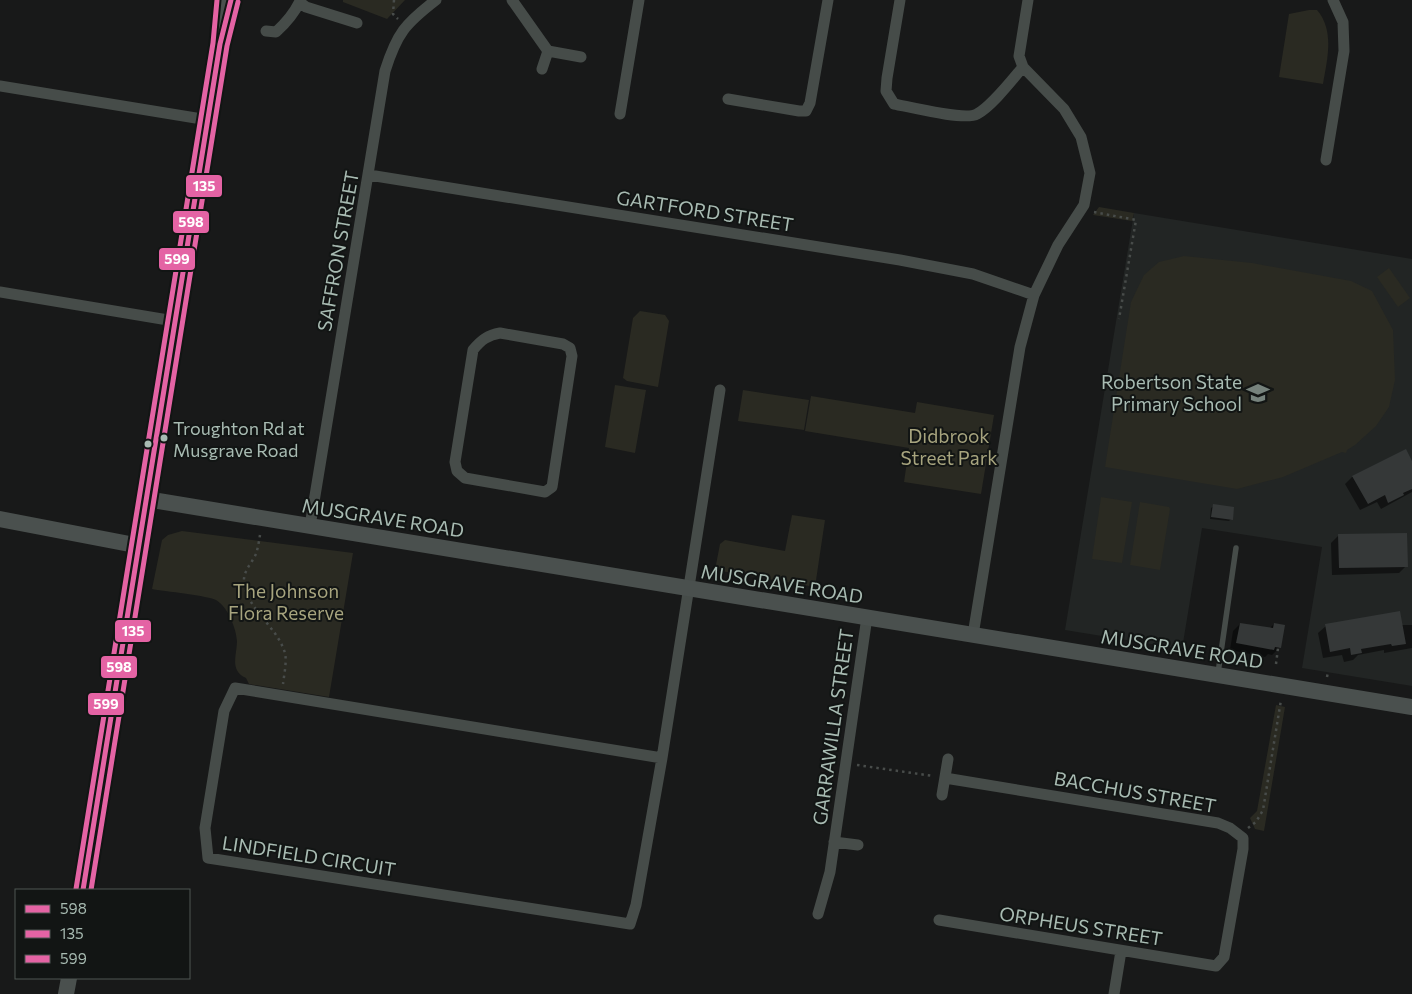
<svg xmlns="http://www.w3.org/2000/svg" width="1412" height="994" font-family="Commissioner,sans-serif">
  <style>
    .built { fill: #222524 }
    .green { fill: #2a2a22 }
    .shadow { fill: #0007 }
    .building { fill: #353838 }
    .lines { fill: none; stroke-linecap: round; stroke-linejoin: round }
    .path { stroke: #484c4a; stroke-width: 2.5; stroke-dasharray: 2.5 4; stroke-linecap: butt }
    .lane { stroke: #464c49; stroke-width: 5.5 }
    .street { stroke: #464c49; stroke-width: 11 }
    .secondary { stroke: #4a504e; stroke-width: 16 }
    .bus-1-casing { stroke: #121514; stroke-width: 9 }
    .bus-2-casing { stroke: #121514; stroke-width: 9 }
    .bus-3-casing { stroke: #121514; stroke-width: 9 }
    .bus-1 { stroke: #e463a4; stroke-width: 5 }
    .bus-2 { stroke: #e463a4; stroke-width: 5 }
    .bus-3 { stroke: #e463a4; stroke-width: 5 }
    .bus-dot { fill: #a8bbb2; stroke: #121514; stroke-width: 2 }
    .labels { text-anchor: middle; stroke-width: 4; stroke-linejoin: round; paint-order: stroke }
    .bus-label { font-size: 18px; fill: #a8bbb2; stroke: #121514; text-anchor: start }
    .street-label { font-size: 19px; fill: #a8bbb2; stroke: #121514 }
    .poi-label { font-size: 19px; fill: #a8bbb2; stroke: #121514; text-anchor: end }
    .park-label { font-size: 19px; fill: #a7a47e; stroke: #121514 }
    .line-badge { stroke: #121514; stroke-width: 2 }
    .badge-label { font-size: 14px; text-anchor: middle; font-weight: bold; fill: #fff }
  </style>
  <rect width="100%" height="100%" fill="#181919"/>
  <path class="built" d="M1134 213 1412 259V686L1302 668 1322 547 1202 528 1182 649 1065 630Z"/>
  <path class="green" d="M343 0H405L387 19 343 2Z
    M1309 10H1317C1335 31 1327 60 1323 84L1279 77 1289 14Z
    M1099 207 1134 213 1132 221 1093 215Z
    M1184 256 1252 263 1351 281 1372 291 1393 330 1395 380 1389 407 1376 426 1355 445 1347 450 1346 453 1342 452 1283 477 1237 489 1105 467 1131 302 1144 275 1159 262Z
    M1389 268 1410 298 1398 307 1377 277Z
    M640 311 665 315 669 321 658 387 627 381 623 378 633 318Z
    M615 385 646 390 635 453 605 447Z
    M743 390 809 400 804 430 738 421Z
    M811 396 915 413 917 402 994 415 981 494 904 482 909 448 805 431Z
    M1101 497 1132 502 1122 563 1092 559Z
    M1140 502 1169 507 1170 509 1160 570 1130 565Z
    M792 515 825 520 815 587 715 570 720 544 725 540 785 551Z
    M182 531 353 553 329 697 249 684 246 678C229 670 237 655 237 641 236 628 228 607 216 600 210 596 163 591 152 589L162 540 168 535Z
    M1276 705 1285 707 1264 831 1255 829 1250 818 1257 811Z"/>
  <path class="shadow" d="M1412 464V492L1381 509 1377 502 1360 510 1345 484 1352 477Z
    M1214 506 1231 519 1229 521 1210 519 1211 508Z
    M1339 535 1406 566 1399 573 1332 575 1331 543Z
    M1240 624 1269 629 1274 624 1279 648 1272 655 1268 654 1265 657 1230 650 1233 631Z
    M1401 625H1412V648L1384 653V650L1358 655 1353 660 1344 662 1342 655 1323 658 1318 633 1326 626Z"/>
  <path class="building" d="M1406 449 1412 461V489L1403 493 1404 495 1388 503 1385 495 1368 504 1352 476Z
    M1213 504 1234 507 1233 520 1211 517Z
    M1407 533 1408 567 1339 568 1338 534Z
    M1400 611 1406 644 1392 646 1391 644 1361 649 1362 653 1351 655 1350 648 1330 652 1325 624Z
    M1240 623 1273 628 1274 623 1285 625 1281 648 1275 647 1274 650 1236 643Z"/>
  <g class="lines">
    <path class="path" d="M394 0 393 14 398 19
      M1094 212 1136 220 1119 319
      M260 535C259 541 258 548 256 554 252 563 243 571 244 582 247 610 277 626 285 653 287 662 284 675 283 684
      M1276 664 1278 648
      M1327 677 1328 672
      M857 765 933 776
      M1248 828 1256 822 1263 810 1281 700"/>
    <path class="lane" d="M1218 673 1236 548"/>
    <path class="street" d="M300 0 302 4 306 7 357 23
      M512 0 548 51
      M900 0 887 78 886 91 894 104C910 107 965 121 977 114 991 107 1012 80 1023 67
      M266 31 276 32C287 22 294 14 300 1
      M542 69 548 51 581 57
      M0 86 208 120
      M728 99 799 111H806L810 103 828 0
      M620 114 639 0
      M1326 160 1344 51 1343 22 1333 0
      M369 175 900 260 973 274 1034 295
      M0 292 174 321
      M500 333 563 344 570 348 572 356 552 487 545 492 465 478 457 471 455 462 473 350C481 340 488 335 500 333Z
      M310 526 385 71C397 33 405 24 436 0
      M973 635 1020 347 1034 295 1058 245 1084 205 1090 173 1081 137 1064 109 1023 67 1019 56 1028 0
      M662 758 235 688 224 711 205 828 208 858 630 924 636 905 662 758 720 390
      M942 795 948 759
      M834 842 858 845
      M818 914 830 872 867 617
      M939 920 1216 966 1224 957 1243 849V838L1230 828 1218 823 945 778
      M1114 994 1121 951"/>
    <path class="secondary" d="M146 499 1412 707
      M0 519 140 546
      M83 890 140 546 174 321 220 44 225 0
      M66 994 69 978"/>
    <defs>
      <path id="bus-1" d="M83 890C130 608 173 326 220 44L231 0"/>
      <path id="bus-2" d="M91 890C137 609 181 327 227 46L238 2"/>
      <path id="bus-3" d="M76 889C122 607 166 325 213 43L217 0"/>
    </defs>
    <use href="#bus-1" class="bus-1-casing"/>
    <use href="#bus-2" class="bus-2-casing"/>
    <use href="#bus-3" class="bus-3-casing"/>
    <use href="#bus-1" class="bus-1"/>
    <use href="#bus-2" class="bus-2"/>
    <use href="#bus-3" class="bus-3"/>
  </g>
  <defs>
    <symbol id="school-bare" viewBox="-9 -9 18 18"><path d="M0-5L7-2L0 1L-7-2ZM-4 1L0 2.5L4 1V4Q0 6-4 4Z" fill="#76827c" stroke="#121514" stroke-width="2.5" paint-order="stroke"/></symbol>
  </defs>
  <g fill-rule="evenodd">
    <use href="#school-bare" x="1242" y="377" width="32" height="32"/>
  </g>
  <g class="bus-dot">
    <circle cx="164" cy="438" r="4.5"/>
    <circle cx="148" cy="444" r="4.5"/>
  </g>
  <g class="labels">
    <g class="bus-label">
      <text x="173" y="435">Troughton Rd at<tspan x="173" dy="22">Musgrave Road</tspan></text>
    </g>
    <g class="street-label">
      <text transform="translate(705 211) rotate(9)" y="7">GARTFORD STREET</text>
      <text transform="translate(338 251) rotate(-80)" y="7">SAFFRON STREET</text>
      <text transform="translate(383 518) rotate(9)" y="7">MUSGRAVE ROAD</text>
      <text transform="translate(782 584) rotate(9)" y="7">MUSGRAVE ROAD</text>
      <text transform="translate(1182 649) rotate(9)" y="7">MUSGRAVE ROAD</text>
      <text transform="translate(833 727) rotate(-82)" y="7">GARRAWILLA STREET</text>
      <text transform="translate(1135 792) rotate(10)" y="7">BACCHUS STREET</text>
      <text transform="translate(309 856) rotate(9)" y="7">LINDFIELD CIRCUIT</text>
      <text transform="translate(1081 926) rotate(9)" y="7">ORPHEUS STREET</text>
    </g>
    <g class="poi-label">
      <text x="1242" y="389">Robertson State<tspan x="1242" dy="22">Primary School</tspan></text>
    </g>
    <g class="park-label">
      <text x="949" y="443">Didbrook<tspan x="949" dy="22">Street Park</tspan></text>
      <text x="286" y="598">The Johnson<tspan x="286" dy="22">Flora Reserve</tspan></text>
    </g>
  </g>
  <g class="line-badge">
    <rect x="185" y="174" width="38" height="24" rx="5" fill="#e463a4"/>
    <rect x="172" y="210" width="38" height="24" rx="5" fill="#e463a4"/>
    <rect x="158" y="247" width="38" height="24" rx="5" fill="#e463a4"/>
    <rect x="114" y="619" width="38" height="24" rx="5" fill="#e463a4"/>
    <rect x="100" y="655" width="38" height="24" rx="5" fill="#e463a4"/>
    <rect x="87" y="692" width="38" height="24" rx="5" fill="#e463a4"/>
  </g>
  <g class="badge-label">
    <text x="204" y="191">135</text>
    <text x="191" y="227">598</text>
    <text x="177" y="264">599</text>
    <text x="133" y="636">135</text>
    <text x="119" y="672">598</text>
    <text x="106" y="709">599</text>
  </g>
  <rect x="15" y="889" width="175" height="90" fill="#121514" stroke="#4e5753"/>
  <rect x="25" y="905" width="25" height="8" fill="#e463a4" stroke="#4e5753"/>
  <text x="60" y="914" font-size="15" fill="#a8bbb2">598</text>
  <rect x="25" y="930" width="25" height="8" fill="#e463a4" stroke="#4e5753"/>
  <text x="60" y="939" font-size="15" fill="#a8bbb2">135</text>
  <rect x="25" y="955" width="25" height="8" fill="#e463a4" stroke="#4e5753"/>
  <text x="60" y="964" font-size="15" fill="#a8bbb2">599</text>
</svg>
